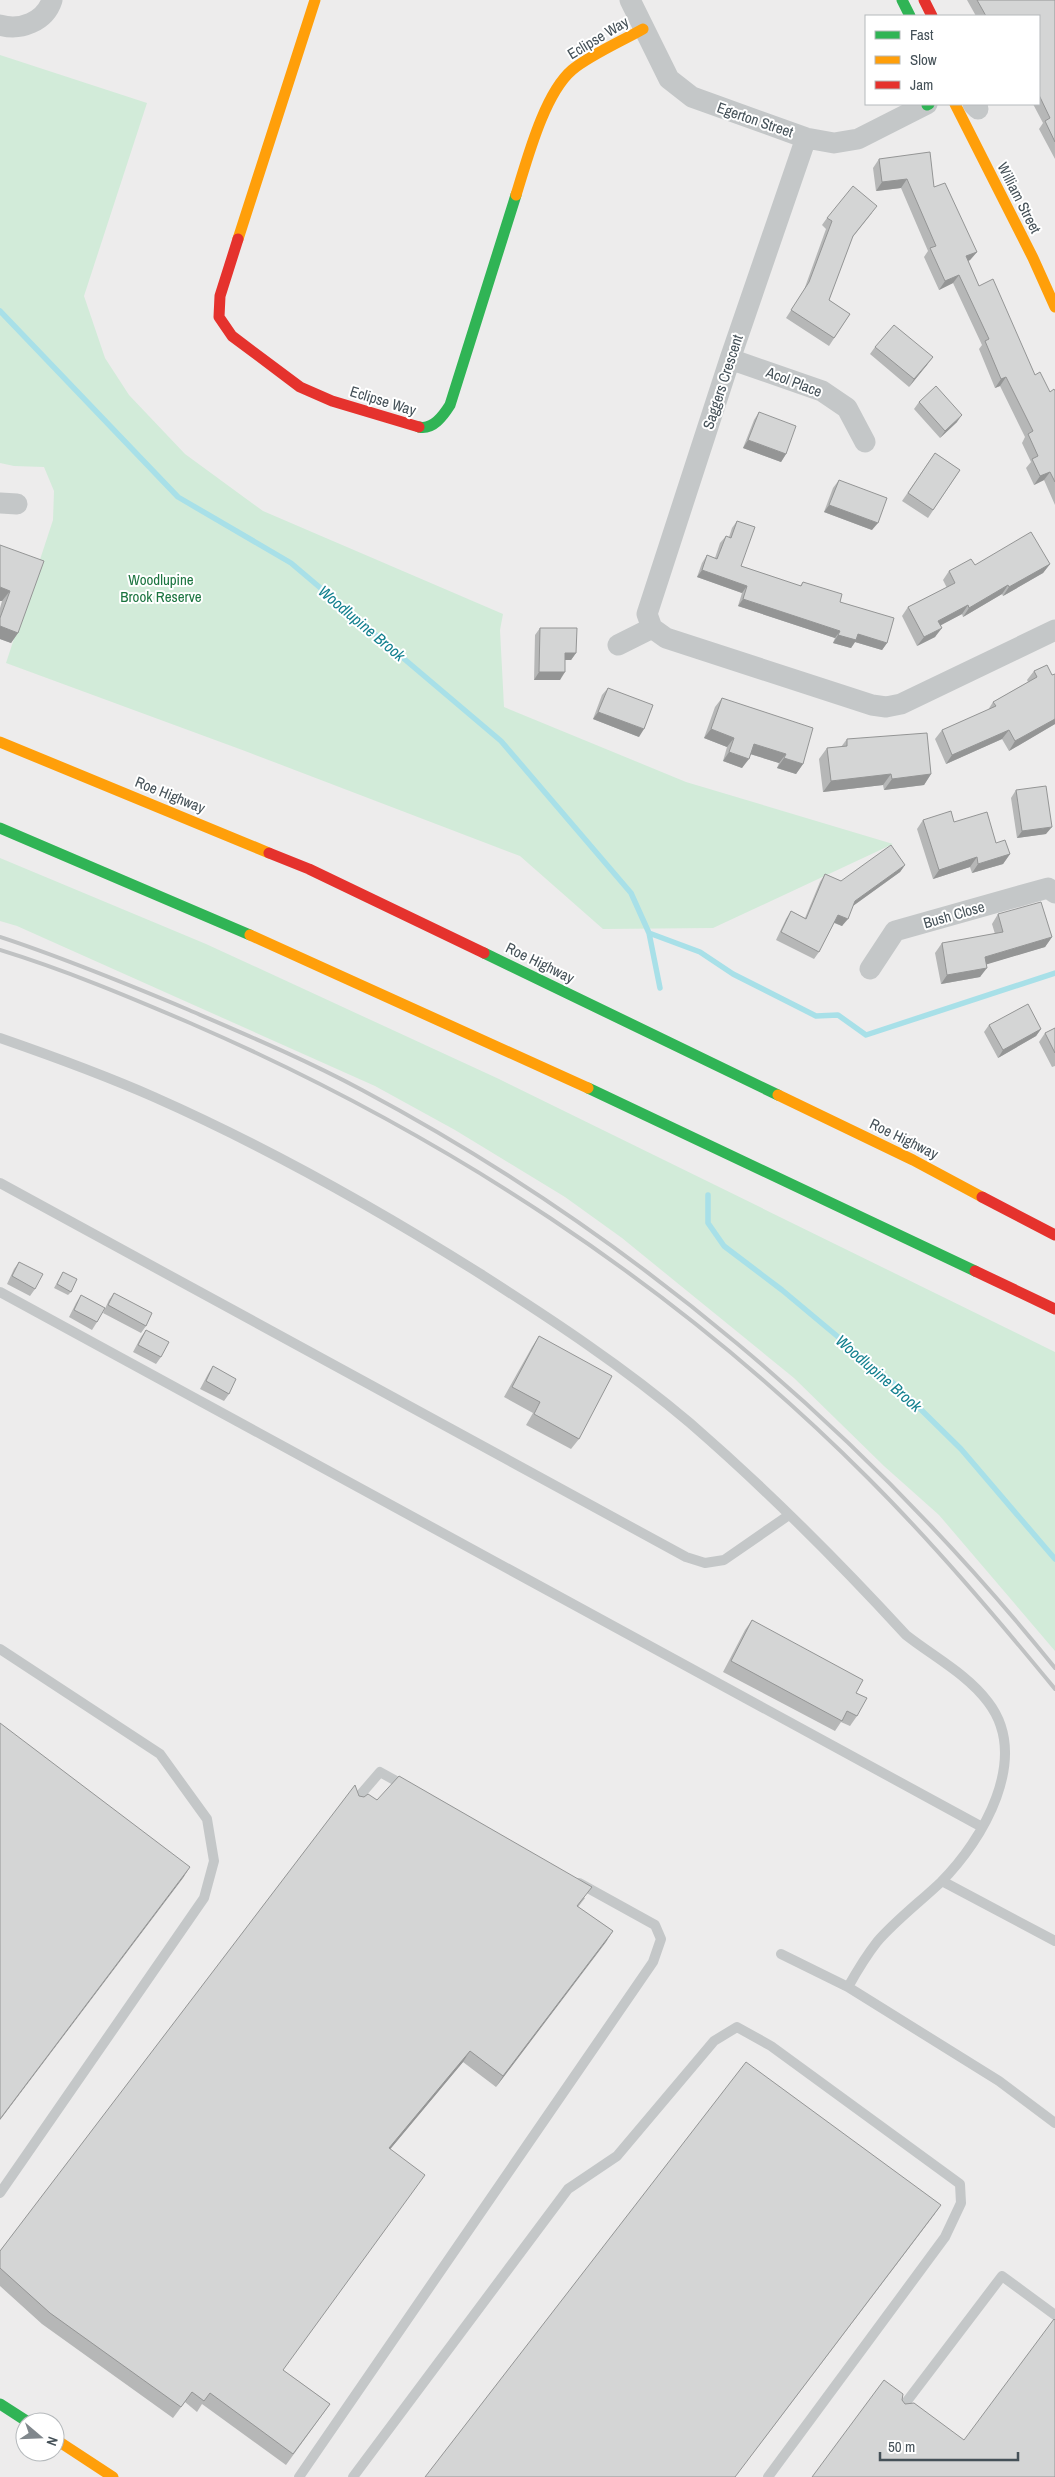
<svg xmlns="http://www.w3.org/2000/svg" width="1055" height="2477" font-family="'Archivo Narrow',sans-serif">
  <style>
    .green { fill: #d2ebd9 }
    .lines { fill: none; stroke-linecap: round; stroke-linejoin: round }
    .stream { stroke: #a8e0e8; stroke-width: 5.5 }
    .lane { stroke: #c4c7c8; stroke-width: 10 }
    .street { stroke: #c4c7c8; stroke-width: 21 }
    .fast { stroke: #30b455; stroke-width: 11 }
    .slow { stroke: #ff9f0a; stroke-width: 11 }
    .jam { stroke: #e5322d; stroke-width: 11 }
    .rail { stroke: #c0c2c3; stroke-width: 4 }
    .wall { fill: #b6b7b7 }
    .shaded-wall { fill: #949595 }
    .building { fill: #d4d5d5; stroke: #949595 }
    .labels { text-anchor: middle; stroke-width: 4; stroke-linejoin: round; paint-order: stroke }
    .street-label { font-size: 15px; fill: #455158; stroke: #fff }
    .park-label { font-size: 15px; fill: #1b743f; stroke: #fff }
    .water-label { font-size: 16px; font-style: italic; fill: #13808f; stroke: #fff }
  </style>
  <rect width="100%" height="100%" fill="#edecec"/>
  <path class="green" d="M0 55 147 103 84 296 105 358 129 395 185 454 263 511 503 614 500 630 504 707 686 782 893 844 713 928 603 929 520 856 245 751 6 663 53 520 54 491 44 467 14 466 0 463Z
    M0 858 206 944 499 1079 1055 1352V1651L939 1515 884 1466 794 1378 622 1238 565 1197 455 1130 375 1086 17 926 0 921Z"/>
  <g class="lines">
    <path class="stream" d="M0 311 178 497 291 563 501 741 631 893 649 933 660 988
      M649 933 700 952 733 974 816 1016 838 1015 866 1035 1055 973
      M708 1195V1223L724 1246 782 1290 898 1387 961 1449 1055 1559"/>
    <path class="lane" d="M0 1038C52 1056 104 1075 154 1097 267 1147 374 1207 479 1273 551 1319 624 1367 690 1423 766 1489 838 1561 906 1635 934 1657 967 1674 988 1702 1031 1758 983 1840 941 1882 920 1902 896 1920 877 1942 866 1956 857 1971 848 1987L999 2081 1055 2123
      M0 1183 686 1557 705 1563 724 1560 789 1515
      M0 1292 982 1827
      M0 1649 160 1754 207 1819 214 1861 204 1898 0 2193
      M355 1801 380 1772 407 1787
      M942 1881 1055 1941
      M781 1954 848 1987
      M901 2409 1002 2276 1055 2315
      M299 2477 653 1962 661 1939 655 1925 579 1883
      M353 2477 568 2189 617 2156 714 2041 737 2027 771 2046 960 2184 961 2203 945 2237 768 2477"/>
    <path class="street" d="M630 0 669 79 692 97 806 138 834 143 858 139 927 104
      M0 25C20 31 45 22 52 0
      M973 104 978 109
      M806 138 730 359 647 614 652 628 666 638 872 705 886 707 901 704 1055 630
      M730 359 822 391 847 408 865 442
      M0 503 17 504
      M618 645 652 628
      M870 969 895 931 1048 888 1055 893"/>
    <path class="fast" d="M902 0 910 16
      M927 105 929 104
      M419 427C433 430 443 416 450 405L516 195
      M0 828 250 935
      M484 953 778 1095
      M588 1088 975 1271
      M0 2404 28 2422"/>
    <path class="slow" d="M955 104 1033 258 1055 307
      M516 195C527 160 544 94 572 70 590 55 622 41 643 29
      M238 239 315 0
      M0 742 269 853
      M250 935 588 1088
      M778 1095 913 1160 982 1197
      M55 2439 113 2477"/>
    <path class="jam" d="M924 0 932 16
      M238 239 220 296 219 317 232 336 300 387 332 401 419 427
      M269 853 309 869 484 953
      M982 1197 1055 1235
      M975 1271 1055 1309"/>
    <path class="rail" d="M0 937C64 958 127 984 189 1010 247 1035 306 1060 362 1090 630 1233 864 1431 1055 1668
      M0 950C65 970 127 996 190 1023 441 1132 674 1283 868 1478 934 1544 995 1616 1055 1689"/>
  </g>
  <path class="wall" d="M967 0H1055V159L1039 129 1043 123 1033 104H1039V16H976Z
    M879 159 934 187 977 252 970 260 968 261 979 286 1035 375 1050 392 1055 391V505L1044 480 1034 485 1026 468 1031 462 1022 443 1025 437 1000 386 995 388 979 349 982 345 953 283 939 290 924 257 928 251 901 188 876 191 873 168Z
    M872 213 852 238 829 300 850 314 829 346 786 318 804 290 826 229 822 225 827 218Z
    M875 347 933 357 909 387 870 354Z
    M919 402 957 422 940 438 914 409Z
    M759 412 786 454 781 462 743 448 754 420Z
    M935 453 960 470 928 518 902 501Z
    M839 480 872 530 824 512 833 488Z
    M737 521 741 566 800 586 803 582 840 602 887 643 882 650 855 642 851 648 833 643 835 638 738 606 742 593 697 577 702 563 707 555 715 558 720 543 726 536 729 537 732 528Z
    M0 545 18 633 11 643 0 639V608L2 601Z
    M1050 564 1043 573 1003 596 1002 594 963 617 962 614 940 625 935 637 917 646 902 616 908 607 947 588 943 580 949 571 975 565Z
    M540 628 576 653 571 660H565L560 680H534L535 635Z
    M1047 665 1055 724 1009 751 1002 739 946 764 935 739 942 730 988 710 993 702 1028 682 1027 680 1034 671Z
    M608 688 639 737 593 719 602 695Z
    M722 698 803 764 796 774 777 768 779 763 750 754 742 768 723 761 727 747 704 738 715 707Z
    M847 739 931 774 924 785 884 790 883 785 823 792 819 759 827 748 841 747Z
    M1016 790 1046 834 1017 838 1011 798Z
    M923 820 954 822 996 843 1010 854 1003 864 972 873 970 867 933 879 917 829Z
    M905 865 900 872 853 906 842 926 834 923 819 952 814 959 776 940 786 919 791 911 805 918 820 882 825 874 841 881Z
    M998 914 1052 937 1045 947 986 964 980 977 941 984 935 953 942 943 995 934 992 924Z
    M989 1025 1041 1029 1036 1036 998 1058 984 1032Z
    M1055 1028V1066L1052 1067 1039 1042 1045 1033Z
    M19 1262 35 1289 30 1296 7 1284 14 1269Z
    M63 1272 71 1292 68 1295 54 1288Z
    M114 1293 146 1326 141 1333 103 1313 109 1300Z
    M81 1295 97 1322 92 1330 69 1317 76 1303Z
    M146 1330 161 1357 156 1364 133 1352 141 1337Z
    M539 1336 579 1439 571 1449 526 1425 533 1413 504 1397 532 1347Z
    M213 1366 229 1394 224 1401 200 1389 208 1374Z
    M752 1620 856 1693 857 1716 850 1726 841 1722 835 1731 723 1672 745 1630Z
    M359 1796 377 1800 585 1898 578 1907 613 1931 496 2087 463 2062 390 2149 283 2370 330 2404 286 2465 202 2404 197 2412 185 2402 173 2418 42 2324 0 2286V2251Z"/>
  <path class="shaded-wall" d="M907 179 901 188 876 191 882 182Z
    M977 252 970 260 960 265 966 256Z
    M959 275 953 283 939 290 945 281Z
    M933 357 927 365 909 387 914 379Z
    M1006 377 1000 386 995 388 1001 379Z
    M962 415 957 422 940 438 945 431Z
    M748 440 786 454 781 462 743 448Z
    M1050 472 1044 480 1034 485 1040 476Z
    M829 505 878 523 872 530 824 512Z
    M1050 564 1043 573 1003 596 1009 587Z
    M702 570 747 586 742 593 697 577Z
    M1008 585 1002 594 963 617 969 608Z
    M0 587 10 591 2 601H0Z
    M743 599 840 631 835 638 738 606Z
    M968 605 962 614 932 630 938 621Z
    M0 626 18 633 11 643 0 639Z
    M942 628 935 637 917 646 924 637Z
    M858 634 887 643 882 650 855 642 851 648 833 643 838 635Z
    M565 653H576L571 660H560Z
    M539 672H565L560 680H534Z
    M598 712 644 729 639 737 593 719Z
    M1055 719V724L1009 751 1015 741Z
    M711 729 734 738 727 747 704 738Z
    M1009 730 1002 739 946 764 952 755Z
    M754 744 786 754 779 763 747 753Z
    M729 752 749 759 742 768 723 761Z
    M784 758 803 764 796 774 777 768Z
    M891 774 883 785 823 792 831 781Z
    M931 774 924 785 884 790 892 779Z
    M1052 827 1046 834 1017 838 1022 831Z
    M1010 854 1003 864 972 873 978 864Z
    M977 857 970 867 933 879 939 870Z
    M905 865 900 872 850 908 855 901Z
    M838 915 848 919 842 926 833 922Z
    M1052 937 1045 947 978 967 985 957Z
    M987 968 980 977 941 984 947 975Z
    M1041 1029 1036 1036 998 1058 1003 1050Z
    M190 1867 183 1878 0 2120V2119Z
    M613 1931 606 1942 496 2087 503 2076Z
    M470 2051 463 2062 382 2159 389 2148Z
    M941 2205 934 2215 735 2477Z"/>
  <path class="building" d="M977 0H1055V142L1045 121 1050 118 1039 95V16H986Z
    M930 152 934 187 945 183 977 252 966 256 979 286 993 279 1035 375 1040 372 1050 392 1054 389 1055 391V482L1050 472 1040 476 1032 459 1038 456 1028 434 1033 431 1006 377 1001 379 985 341 989 339 959 275 945 281 930 248 936 246 907 179 882 182 879 159Z
    M853 186 877 206 853 236 829 300 850 314 834 338 791 310 809 282 832 221 827 218Z
    M894 325 933 357 914 379 875 347Z
    M936 386 962 415 945 431 919 402Z
    M759 412 796 426 786 454 748 440Z
    M935 453 960 470 933 510 908 493Z
    M839 480 887 498 878 523 829 505Z
    M737 521 755 527 741 566 801 586 803 582 842 594 840 602 894 618 887 643 858 634 856 640 838 635 840 631 743 599 747 586 702 570 707 555 717 559 726 536 731 538Z
    M1031 532 1050 564 1009 587 1008 585 969 608 968 605 938 621 942 628 924 637 908 607 955 583 949 571 971 559 975 565Z
    M0 545 44 561 18 633 0 626V618L10 591 0 587Z
    M540 628H577L576 653H565V672H539Z
    M1047 665 1052 675 1055 674V719L1015 741 1009 730 952 755 942 730 996 706 993 702 1037 677 1034 671Z
    M608 688 653 705 644 729 598 712Z
    M722 698 813 728 803 764 784 758 786 754 754 744 749 759 729 752 734 738 711 729Z
    M927 733 931 774 892 779 891 774 831 781 827 748 847 746V739Z
    M1046 786 1052 827 1022 831 1016 790Z
    M951 811 954 822 987 812 996 843 1005 840 1010 854 978 864 977 857 939 870 923 820Z
    M891 845 905 865 855 901 848 919 838 915 819 952 781 932 791 911 806 919 825 874 841 881Z
    M1041 902 1052 937 985 957 987 968 947 975 942 943 1003 932 998 914Z
    M1028 1004 1041 1029 1003 1050 989 1025Z
    M1055 1028V1053L1045 1033Z
    M19 1262 43 1274 35 1289 12 1276Z
    M63 1272 77 1279 71 1292 57 1284Z
    M114 1293 152 1313 146 1326 108 1305Z
    M81 1295 105 1308 97 1322 74 1310Z
    M146 1330 169 1342 161 1357 138 1345Z
    M539 1336 612 1376 579 1439 534 1414 540 1402 512 1387Z
    M213 1366 236 1379 229 1394 206 1381Z
    M752 1620 863 1680 856 1693 867 1698 857 1716 847 1711 842 1721 731 1661Z
    M0 1723 190 1867 0 2119Z
    M399 1776 592 1887 577 1906 613 1931 503 2076 470 2051 389 2148 425 2175 283 2370 330 2404 293 2454 210 2393 204 2401 192 2392 181 2407 50 2313 0 2268V2251L355 1785 359 1796 364 1797 368 1794 377 1800Z
    M746 2062 941 2205 735 2477H425Z
    M1054 2319 1055 2320V2477H812L884 2380 903 2394 902 2400 905 2404 914 2403 964 2440Z"/>
  <g class="labels">
    <g class="street-label">
      <text transform="translate(598 38) rotate(-31)" y="5">Eclipse Way</text>
      <text transform="translate(755 120) rotate(19)" y="5">Egerton Street</text>
      <text transform="translate(1019 198) rotate(63)" y="5">William Street</text>
      <text transform="translate(723 382) rotate(-72)" y="5">Saggers Crescent</text>
      <text transform="translate(794 382) rotate(21)" y="5">Acol Place</text>
      <text transform="translate(383 401) rotate(17)" y="5">Eclipse Way</text>
      <text transform="translate(170 795) rotate(22)" y="5">Roe Highway</text>
      <text transform="translate(954 915) rotate(-16)" y="5">Bush Close</text>
      <text transform="translate(540 963) rotate(26)" y="5">Roe Highway</text>
      <text transform="translate(904 1139) rotate(26)" y="5">Roe Highway</text>
    </g>
    <g class="park-label">
      <text x="161" y="585">Woodlupine<tspan x="161" dy="17">Brook Reserve</tspan></text>
    </g>
    <g class="water-label">
      <text transform="translate(362 623) rotate(40)" y="6">Woodlupine Brook</text>
      <text transform="translate(879 1373) rotate(41)" y="6">Woodlupine Brook</text>
    </g>
  </g>
  <rect x="865" y="15" width="175" height="90" fill="#ffffff" stroke="#b5b9bc"/>
  <rect x="875" y="31" width="25" height="8" fill="#30b455" stroke="#b5b9bc"/>
  <text x="910" y="40" font-size="15" fill="#455158">Fast</text>
  <rect x="875" y="56" width="25" height="8" fill="#ff9f0a" stroke="#b5b9bc"/>
  <text x="910" y="65" font-size="15" fill="#455158">Slow</text>
  <rect x="875" y="81" width="25" height="8" fill="#e5322d" stroke="#b5b9bc"/>
  <text x="910" y="90" font-size="15" fill="#455158">Jam</text>
  <g transform="translate(40 2437) rotate(109)"><circle r="24" fill="#ffffff" stroke="#b5b9bc"/>
  <path d="M0-4L9 19L0 12L-9 19Z" fill="#80878c"/>
  <text y="-8" font-size="14" font-weight="bold" text-anchor="middle" fill="#455158">N</text>
  </g>
  <path d="M880 2452v8h138v-8" fill="none" stroke="#455158" stroke-width="2.5"/>
  <text x="888" y="2452" font-size="15" fill="#455158" stroke="#ffffff" stroke-width="4" paint-order="stroke">50 m</text>
</svg>
